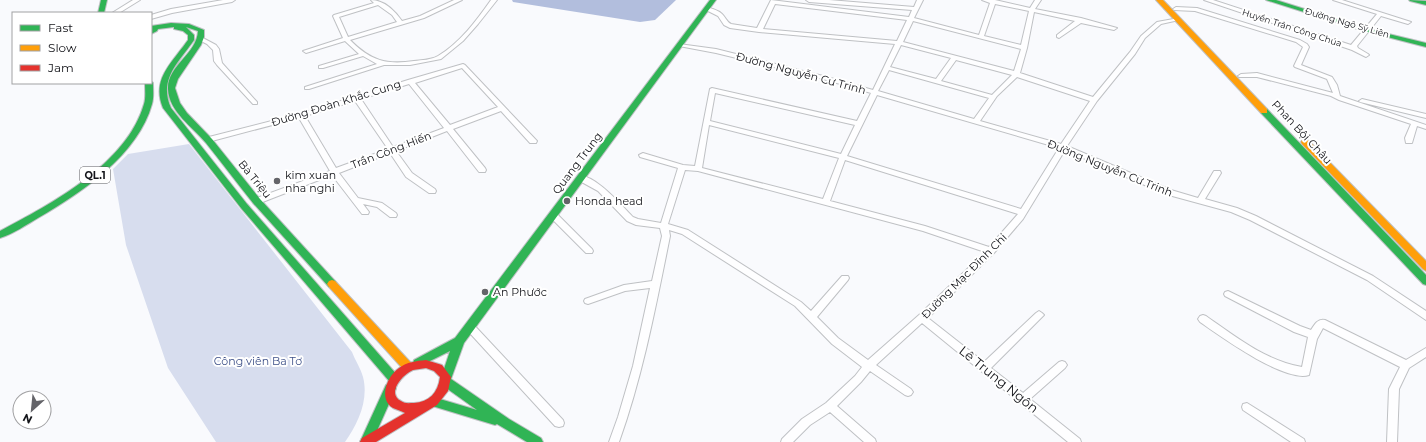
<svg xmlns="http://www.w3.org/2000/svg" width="1426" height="442" font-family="Montserrat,sans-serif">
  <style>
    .green { fill: #d7ddee }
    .water { fill: #b2bedd }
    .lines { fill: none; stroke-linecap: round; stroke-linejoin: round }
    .street-casing { stroke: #bfc1c4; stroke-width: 2 }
    .fast-casing { stroke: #bfc1c4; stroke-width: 2 }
    .slow-casing { stroke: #bfc1c4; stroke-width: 2 }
    .jam-casing { stroke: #bfc1c4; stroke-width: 2 }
    .street { fill: #fefeff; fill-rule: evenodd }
    .fast { fill: #30b455; fill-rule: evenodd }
    .slow { fill: #ff9f0a; fill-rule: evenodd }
    .jam { fill: #e5322d; fill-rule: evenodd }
    .poi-dot { fill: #646469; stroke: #fff; stroke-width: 1.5 }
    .labels { text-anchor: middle; stroke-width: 4; stroke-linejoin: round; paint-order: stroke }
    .far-street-label { font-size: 9px; fill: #131419; stroke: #fff }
    .shield { fill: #fff; stroke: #5a5a5e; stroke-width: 1 }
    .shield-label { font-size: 10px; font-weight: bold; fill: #131419 }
    .street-label { font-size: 11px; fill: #131419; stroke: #fff }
    .poi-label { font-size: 11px; fill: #131419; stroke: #fff; text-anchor: start }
    .park-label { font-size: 11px; fill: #3d5088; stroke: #fff }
    .near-street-label { font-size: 13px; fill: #131419; stroke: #fff }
  </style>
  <rect width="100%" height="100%" fill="#f9fafd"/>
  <path class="green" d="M189 144 352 352C355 360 361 369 363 377 369 400 358 424 345 442H216L168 368 126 245 113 169 128 154Z"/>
  <path class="water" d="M512 0H676L655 20 640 22 513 2Z"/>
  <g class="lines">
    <defs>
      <path id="street" d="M133 0H140L119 13H112Z
        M223 0H235L232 2 172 13 151 19V15L171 9Z
        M371 0C384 0 395 11 402 21L420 16 454 0H462L424 18 350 40C371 61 386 65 414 61 422 60 431 60 438 56 460 43 477 20 491 0H497L478 24 463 41 441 59 410 65H384L309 89H305V87L377 64 363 56 323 68H319V66L359 54 345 41 306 53 303 51 343 38 333 16 334 15 374 3ZM378 5 392 15 397 22 348 37 339 17Z
        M771 0 909 17 912 10 809 2 806 0H829L914 7 917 0H923L914 18 979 35 990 3 982 0H995L1030 8 1035 0H1041L1035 9 1081 18 1117 28 1114 30 1081 23 1059 38 1057 37V35L1075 21 1034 12 1027 48 1020 73 1093 97 1130 52 1141 36 1157 22 1179 18V20L1161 24 1145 38 1135 54 1097 101 1067 146 1171 190 1198 198 1214 171H1220L1221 173 1205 199 1237 208 1256 216 1373 276 1426 311V320L1367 280 1250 220 1231 212 1165 194 1065 150 1023 219 994 253 928 318 984 362 1036 313 1039 311 1042 313 1044 315 991 368 1023 393 1059 362 1062 361 1065 362 1067 365 1065 368 1030 399 1080 439 1081 442H1068L922 323 876 365 911 389 913 392 911 395 908 396 905 395 870 371 861 382 837 406 875 439 876 442H864L830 412 810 425 793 442H781L782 439 802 419 826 403 855 376 862 367 832 344 795 306 682 234 669 230 670 236C656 305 643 375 619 442H609L618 417 633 366 650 288 625 291 588 304 585 303 584 301 585 299 624 285 652 281 662 236 660 228 636 225 627 221 598 191 578 180 577 178 578 176C594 173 622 206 633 217L638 219 661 223 678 168 640 157 639 155 643 153 683 165 695 166 710 89 712 88 857 121 871 93 823 79 716 53 679 46V44L716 49 827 77 873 90 895 44 759 32 730 28 724 25 718 16 704 9C708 6 719 11 722 14 726 18 727 22 731 24L757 28ZM775 4 907 20 897 41 763 29ZM995 4 1029 11 1021 45 984 36ZM913 21 1021 49 1014 71 903 42ZM901 45 951 58 936 79 890 67ZM956 60 1012 75 992 95 941 81ZM889 70 989 98 974 119 878 91ZM1017 77 1090 101 1061 144 980 121 997 96ZM715 93 855 125 841 154 710 121ZM877 95 1059 148 1021 209 847 156ZM709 125 839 158 823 199 702 168ZM845 160 1018 214 989 247 925 226 830 201ZM685 170 698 171 923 231 985 252 919 315 868 360 838 338 817 317 848 280 849 278 848 276H842L811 311 801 302 688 230 668 224Z
        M1204 0H1213L1351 45 1377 14 1333 0H1342L1411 22 1408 24 1381 16 1357 46 1358 48 1368 54 1369 55 1366 57 1352 50Z
        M1176 7 1197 8 1300 40 1307 44 1309 47 1301 65 1332 77 1337 85 1340 96 1426 125V129L1417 126 1412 143H1406L1405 138 1411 124 1339 100 1331 96 1257 77H1239L1238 76 1241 74 1257 73 1333 93 1327 79 1295 67 1294 66 1303 47 1296 42 1195 11 1174 10 1173 9Z
        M201 37 216 45 219 49 222 63 257 102V104H253L217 65 214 61 213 50 207 44 199 40V38Z
        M463 64 465 65 537 141 536 143H530L501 111 453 129 485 168 486 170 485 172H479L447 131 396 151 412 173 435 189 436 191 435 193H429L406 177 390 153 339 173 358 198 382 203 396 213 397 215 396 217H390L377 207 363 204 369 212 368 214H362L332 175 260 203H254L253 201 254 199 330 171 299 118 208 142 204 140 205 138 299 114 408 80ZM462 68 498 107 450 125 415 83ZM409 84 444 128 393 147 361 99ZM355 101 388 149 336 168 305 116Z
        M1362 99 1426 114V118L1360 102 1359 101Z
        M553 212 556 213 592 249 593 251 592 253H586L550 217 549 215 550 213Z
        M1228 291 1300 326 1311 330C1314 325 1318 318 1325 320L1406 360 1426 348V357L1409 368 1399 389 1397 442H1387L1389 389 1400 367 1323 328 1317 339 1309 375C1285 383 1220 336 1200 322L1198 319 1200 316 1203 315 1206 316C1236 337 1266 361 1302 367L1308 337 1294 332 1225 296 1224 294 1225 292Z
        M470 323 473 324 563 420 564 423 563 426 559 427 555 426 467 330 465 327 467 324Z
        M1247 403 1304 439 1305 442H1291L1243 410 1242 407 1243 404Z"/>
      <path id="fast" d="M101 0H107L104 13H98Z
        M710 0H716L464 343 451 379 509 419 541 438 543 442H527L497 424 495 425 429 405 427 402 429 399 433 397 477 410 442 385 441 378 450 351 418 367 414 366 413 363 414 360 455 338Z
        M1266 0H1276L1368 29 1426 43V47L1364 31Z
        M1409 0 1426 1V5L1410 1Z
        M171 23 189 24 204 30V37L201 45 178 79 175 88 180 103 187 113 212 139 260 199 335 281 337 284 335 287H329C304 259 278 231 253 203 237 183 222 163 206 143 193 127 169 112 168 89 167 66 197 54 198 31L186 27 194 35V40C179 62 158 79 171 108L247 204 398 376 399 379 398 382 394 384 390 382 241 208 163 108C151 79 172 63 188 40V35L183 31 174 29V27L158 29 157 31 151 34V26Z
        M151 81 153 83C153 90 154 97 152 104 138 155 81 193 38 218 26 225 13 234 0 238V231C51 204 127 164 144 104 146 98 145 90 145 83H151Z
        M1261 109H1267L1426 275V285L1423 284 1261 113Z
        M390 383 394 385 396 388 372 442H360L386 385Z"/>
      <path id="slow" d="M1156 0H1163L1267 109V113H1261Z
        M1302 140H1308L1426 261V271L1423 269 1302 144 1301 142Z
        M332 280 335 281 412 364 413 367 412 370 408 371 404 370 329 287 327 284 329 281Z"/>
      <path id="jam" d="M426 360 442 365 451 377 448 391 437 405 376 442H360L362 438 405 413C402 411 397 410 393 408 378 399 387 376 399 368 407 362 416 361 426 360ZM426 368 434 371 440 377C438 393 429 402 414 403 409 403 405 404 401 401 386 393 403 374 413 370 417 369 422 369 426 368Z"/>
    </defs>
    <use href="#street" class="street-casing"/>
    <use href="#fast" class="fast-casing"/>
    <use href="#slow" class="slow-casing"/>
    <use href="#jam" class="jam-casing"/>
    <use href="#street" class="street"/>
    <use href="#fast" class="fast"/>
    <use href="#slow" class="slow"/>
    <use href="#jam" class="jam"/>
  </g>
  <g class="poi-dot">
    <circle cx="277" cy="181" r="4"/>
    <circle cx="567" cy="201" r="4"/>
    <circle cx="485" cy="292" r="4"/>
  </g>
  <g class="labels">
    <g class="far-street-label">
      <text transform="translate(1347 23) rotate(16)" y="3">Đường Ngô Sỹ Liên</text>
      <text transform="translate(1292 28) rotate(18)" y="3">Huyền Trân Công Chúa</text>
    </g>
    <rect class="shield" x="80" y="167" width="30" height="16" rx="3"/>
    <g class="shield-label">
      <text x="95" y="179">QL.1</text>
    </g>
    <g class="street-label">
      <text transform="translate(801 73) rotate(15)" y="4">Đường Nguyễn Cư Trinh</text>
      <text transform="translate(336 103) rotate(-17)" y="4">Đường Đoàn Khắc Cung</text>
      <text transform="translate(1302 132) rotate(47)" y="4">Phan Bội Châu</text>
      <text transform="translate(391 150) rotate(-21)" y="4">Trần Công Hiến</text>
      <text transform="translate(577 163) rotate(-53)" y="4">Quang Trung</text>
      <text transform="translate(1110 168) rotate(22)" y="4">Đường Nguyễn Cư Trinh</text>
      <text transform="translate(255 179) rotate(51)" y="4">Bà Triệu</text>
      <text transform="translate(964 276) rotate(-45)" y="4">Đường Mạc Đĩnh Chi</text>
    </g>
    <g class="poi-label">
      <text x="285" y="179">kim xuan<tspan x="285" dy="13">nha nghi</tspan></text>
      <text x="575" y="205">Honda head</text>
      <text x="493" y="296">An Phước</text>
    </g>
    <g class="park-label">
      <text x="258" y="365">Công viên Ba Tơ</text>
    </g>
    <g class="near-street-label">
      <text transform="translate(999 379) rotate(39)" y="5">Lê Trung Ngôn</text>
    </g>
  </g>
  <rect x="12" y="12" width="140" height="72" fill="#ffffff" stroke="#a1a1a3"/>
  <rect x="20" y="25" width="20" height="6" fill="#30b455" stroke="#a1a1a3"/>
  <text x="48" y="32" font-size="12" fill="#131419">Fast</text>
  <rect x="20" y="45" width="20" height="6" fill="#ff9f0a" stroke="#a1a1a3"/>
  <text x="48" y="52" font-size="12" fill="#131419">Slow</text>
  <rect x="20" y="65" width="20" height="6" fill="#e5322d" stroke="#a1a1a3"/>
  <text x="48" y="72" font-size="12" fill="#131419">Jam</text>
  <g transform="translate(32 410) rotate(207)"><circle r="19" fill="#ffffff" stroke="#a1a1a3"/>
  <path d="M0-3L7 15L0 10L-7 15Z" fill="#646469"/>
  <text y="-6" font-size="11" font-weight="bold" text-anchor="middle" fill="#131419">N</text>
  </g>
</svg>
